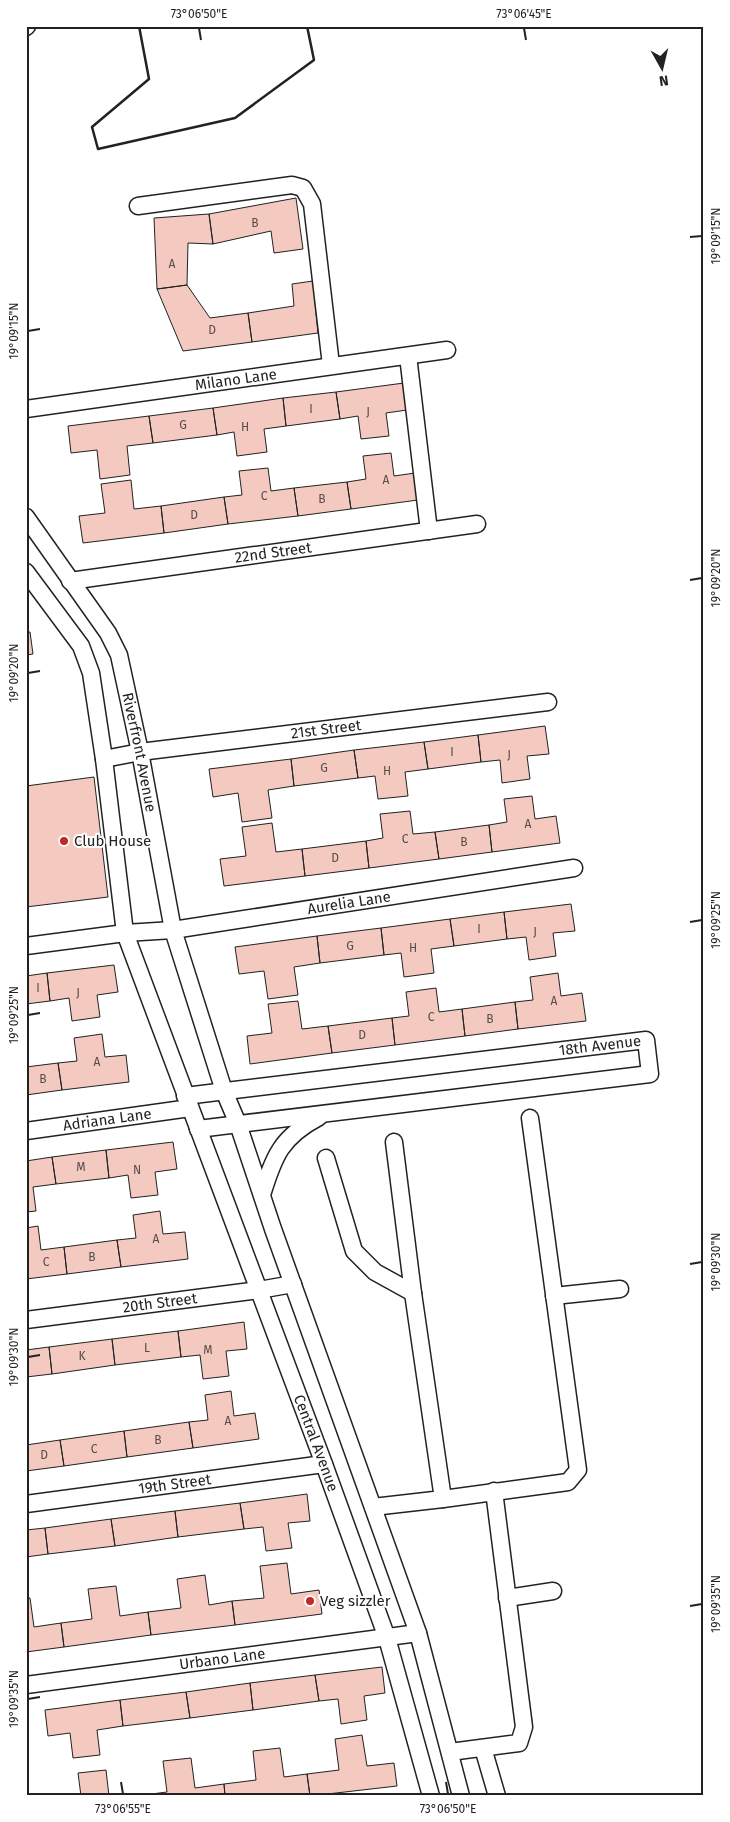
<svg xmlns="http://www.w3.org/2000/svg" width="730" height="1822" font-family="'Fira Sans',sans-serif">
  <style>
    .building { fill: #f3c9c0; stroke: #222 }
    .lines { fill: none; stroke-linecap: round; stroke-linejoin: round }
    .minor-casing { stroke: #222; stroke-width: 19 }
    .minor { stroke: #fff; stroke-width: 16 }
    .wall { stroke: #222; stroke-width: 2.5 }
    .ticks { fill: none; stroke: #222; stroke-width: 2 }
    .poi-dot { fill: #c62828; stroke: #fff; stroke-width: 2 }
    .labels { text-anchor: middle; stroke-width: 4; stroke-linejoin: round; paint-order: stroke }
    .number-label { font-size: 12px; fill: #564c4a }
    .street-label { font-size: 15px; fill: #222; stroke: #fff }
    .poi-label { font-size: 15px; fill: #222; stroke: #fff; text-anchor: start }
    .neatline { fill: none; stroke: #222; stroke-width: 2 }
    .ticks-label { font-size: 12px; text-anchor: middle; fill: #222 }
  </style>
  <rect width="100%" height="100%" fill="#fff"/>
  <path class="building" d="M296 198 303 249 274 253 271 231 213 244 209 214Z
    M209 214 213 244 188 243 187 285 157 289 154 218Z
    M313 281 318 333 252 342 248 313 294 306 292 284Z
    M187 285 210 318 248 313 252 342 183 351 157 289Z
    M404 383 407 410 386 413 389 436 361 439 358 416 340 419 336 392Z
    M336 392 340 419 286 426 283 398Z
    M283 398 286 426 264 429 267 452 237 456 234 432 217 435 213 408Z
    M213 408 217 435 153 443 149 416Z
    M149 416 153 443 127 446 130 475 100 479 97 450 71 453 68 426Z
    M391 453 394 476 415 473 418 500 351 509 347 482 366 479 363 456Z
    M268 468 271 491 294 488 298 516 228 524 224 497 242 495 239 471Z
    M131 480 134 509 161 506 164 533 83 543 79 516 105 513 101 484Z
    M347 482 351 509 298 516 294 488Z
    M224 497 228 524 164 533 161 506Z
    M26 632H30L33 654 26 655Z
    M545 726 549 754 527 756 530 779 502 783 500 760 481 762 478 735Z
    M478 735 481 762 428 769 424 742Z
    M424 742 428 769 405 772 408 796 378 799 375 776 358 778 354 750Z
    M354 750 358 778 294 786 291 759Z
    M291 759 294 786 268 790 272 818 242 822 238 793 213 797 209 769Z
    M94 777 108 897 26 907V786Z
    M532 796 535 819 556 816 560 843 492 852 489 825 507 822 504 799Z
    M410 811 413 834 435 832 439 859 369 868 366 841 383 838 380 814Z
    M272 823 276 852 302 849 305 876 224 886 220 859 246 856 242 827Z
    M489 825 492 852 439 859 435 832Z
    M366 841 369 868 305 876 302 849Z
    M571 904 575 931 553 933 556 956 529 960 526 937 507 939 504 912Z
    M504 912 507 939 454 946 450 919Z
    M450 919 454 946 431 949 434 973 404 977 401 953 384 955 381 928Z
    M381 928 384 955 320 963 317 936Z
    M317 936 320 963 294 967 298 995 268 999 264 971 239 974 235 947Z
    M114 965 118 992 97 995 100 1017 72 1021 69 998 50 1001 47 973Z
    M47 973 50 1001 26 1004V976Z
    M558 973 561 996 582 993 586 1021 518 1029 515 1002 533 1000 530 977Z
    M436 988 439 1012 462 1009 465 1036 395 1045 392 1018 409 1016 406 992Z
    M298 1001 302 1029 328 1026 332 1053 250 1064 247 1036 272 1033 268 1004Z
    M515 1002 518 1029 465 1036 462 1009Z
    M392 1018 395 1045 332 1053 328 1026Z
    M102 1034 105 1057 126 1055 129 1082 62 1090 58 1063 77 1061 74 1038Z
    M58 1063 62 1090 26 1095V1067Z
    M173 1142 177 1169 155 1172 158 1195 131 1198 128 1175 109 1178 106 1150Z
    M106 1150 109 1178 56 1184 52 1157Z
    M52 1157 56 1184 33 1187 36 1211 26 1212V1161Z
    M160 1211 163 1234 185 1232 188 1259 121 1267 117 1240 136 1238 133 1215Z
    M38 1226 41 1250 64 1247 67 1274 26 1279V1228Z
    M117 1240 121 1267 67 1274 64 1247Z
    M244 1322 247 1349 226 1351 229 1376 203 1379 200 1355 181 1357 178 1331Z
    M178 1331 181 1357 115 1365 112 1339Z
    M112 1339 115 1365 52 1374 49 1347Z
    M49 1347 52 1374 26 1377V1350Z
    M231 1391 234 1416 255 1413 259 1439 193 1448 189 1422 208 1420 205 1395Z
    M189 1422 193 1448 127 1457 124 1431Z
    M124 1431 127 1457 64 1466 60 1440Z
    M60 1440 64 1466 26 1471V1445Z
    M307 1494 310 1521 288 1523 292 1548 266 1551 263 1527 244 1529 240 1503Z
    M240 1503 244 1529 178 1537 175 1511Z
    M175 1511 178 1537 115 1546 111 1519Z
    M111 1519 115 1546 48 1554 45 1528Z
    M45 1528 48 1554 26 1557V1530Z
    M287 1563 291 1594 319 1590 322 1614 235 1625 232 1601 264 1598 260 1566Z
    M205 1575 209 1605 232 1601 235 1625 151 1635 148 1612 181 1608 177 1579Z
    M116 1586 120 1616 148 1612 151 1635 64 1647 61 1623 92 1619 88 1589Z
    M26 1598H30L34 1627 61 1623 64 1647 26 1652Z
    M382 1667 385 1693 364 1696 367 1720 341 1724 338 1699 319 1701 315 1675Z
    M315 1675 319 1701 253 1710 250 1683Z
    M250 1683 253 1710 190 1718 186 1692Z
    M186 1692 190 1718 123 1726 120 1700Z
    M120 1700 123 1726 97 1730 100 1755 73 1758 70 1733 48 1736 45 1710Z
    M362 1735 367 1766 394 1763 397 1786 310 1796 307 1774 339 1770 335 1739Z
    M280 1748 284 1777 307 1774 310 1796H225L224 1784 256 1780 253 1751Z
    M191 1758 195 1788 224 1784 225 1796H136L167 1792 163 1761Z
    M106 1770 109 1796H81L78 1773Z"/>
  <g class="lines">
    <defs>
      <g id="minor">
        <path d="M26 27 27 26"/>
        <path d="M138 206 292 185 303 188 312 204 331 365"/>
        <path d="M408 356 429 531"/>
        <path id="s1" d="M26 409 447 350"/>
        <path id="s2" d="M26 517 108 633 119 655 140 752 173 930 224 1091 238 1124 273 1229 418 1633 461 1796"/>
        <path id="s3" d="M26 572 81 646 91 673 104 759 125 933 324 1464 387 1638 431 1796"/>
        <path id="s4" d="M70 581 477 524"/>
        <path id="s5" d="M104 759 140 752 548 702"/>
        <path id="s6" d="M26 946 125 933 173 930 574 868"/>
        <path id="s7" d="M185 1096 646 1040 650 1074 198 1129"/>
        <path id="s8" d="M26 1131 190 1108"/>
        <path d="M326 1158 354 1251 375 1272 413 1293 394 1142"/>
        <path d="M262 1195C274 1156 281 1137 319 1117"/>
        <path d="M554 1296 620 1289"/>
        <path id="s9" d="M26 1320 259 1290 293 1284"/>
        <path d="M443 1499 568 1482 578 1470 530 1118"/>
        <path id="s10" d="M26 1504 324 1464"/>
        <path d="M373 1507 443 1499 413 1293"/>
        <path d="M507 1598 553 1591"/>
        <path id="s11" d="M26 1685 418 1633"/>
        <path d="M483 1748 497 1796"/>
        <path d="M450 1752 519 1743 524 1727 494 1491"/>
      </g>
    </defs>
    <use href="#minor" class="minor-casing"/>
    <use href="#minor" class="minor"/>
    <path class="wall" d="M139 26 149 79 92 127 98 149 235 118 314 60 307 26"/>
  </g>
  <path class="ticks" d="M199 28 201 40M524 28 526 40M690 237 702 236M28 331 40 329M690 580 702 578M28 673 40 671M690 922 702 920M28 1015 40 1013M690 1264 702 1262M28 1357 40 1355M690 1606 702 1604M28 1699 40 1697M121 1782 123 1794M446 1782 448 1794"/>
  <g class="poi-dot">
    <circle cx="64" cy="841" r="5"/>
    <circle cx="310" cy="1601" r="5"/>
  </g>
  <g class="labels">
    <g class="number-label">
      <text x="255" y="227">B</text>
      <text x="172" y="268">A</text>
      <text x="212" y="334">D</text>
      <text x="311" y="413">I</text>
      <text x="368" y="416">J</text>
      <text x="183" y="429">G</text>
      <text x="245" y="431">H</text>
      <text x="386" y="484">A</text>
      <text x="264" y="500">C</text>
      <text x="322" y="503">B</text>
      <text x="194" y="519">D</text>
      <text x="452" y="756">I</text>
      <text x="509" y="759">J</text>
      <text x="324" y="772">G</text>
      <text x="387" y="775">H</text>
      <text x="528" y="828">A</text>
      <text x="405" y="843">C</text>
      <text x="464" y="846">B</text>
      <text x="335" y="862">D</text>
      <text x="479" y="933">I</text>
      <text x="535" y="936">J</text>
      <text x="350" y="950">G</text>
      <text x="413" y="952">H</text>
      <text x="38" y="992">I</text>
      <text x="78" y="997">J</text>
      <text x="554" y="1005">A</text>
      <text x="431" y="1021">C</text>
      <text x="490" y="1023">B</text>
      <text x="362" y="1039">D</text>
      <text x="97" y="1066">A</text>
      <text x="43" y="1083">B</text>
      <text x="81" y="1171">M</text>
      <text x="137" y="1174">N</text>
      <text x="156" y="1243">A</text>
      <text x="92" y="1261">B</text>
      <text x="46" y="1266">C</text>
      <text x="147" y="1352">L</text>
      <text x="208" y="1354">M</text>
      <text x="82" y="1360">K</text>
      <text x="228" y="1425">A</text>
      <text x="158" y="1444">B</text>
      <text x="94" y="1453">C</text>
      <text x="44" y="1459">D</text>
    </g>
    <g class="street-label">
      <text dy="5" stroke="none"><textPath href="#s1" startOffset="212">Milano Lane</textPath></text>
      <text dy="5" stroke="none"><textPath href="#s4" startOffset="205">22nd Street</textPath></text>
      <text dy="5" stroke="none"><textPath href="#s5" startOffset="224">21st Street</textPath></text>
      <text dy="5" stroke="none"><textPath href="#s2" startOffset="266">Riverfront Avenue</textPath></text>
      <text dy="5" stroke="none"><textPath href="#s6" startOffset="326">Aurelia Lane</textPath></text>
      <text dy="5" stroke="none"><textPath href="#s7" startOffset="418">18th Avenue</textPath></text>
      <text dy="5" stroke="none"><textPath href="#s8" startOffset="82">Adriana Lane</textPath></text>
      <text dy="5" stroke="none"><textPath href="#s9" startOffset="135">20th Street</textPath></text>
      <text dy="5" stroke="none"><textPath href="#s3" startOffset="928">Central Avenue</textPath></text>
      <text dy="5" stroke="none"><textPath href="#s10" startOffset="150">19th Street</textPath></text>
      <text dy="5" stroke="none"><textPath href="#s11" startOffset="198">Urbano Lane</textPath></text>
    </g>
    <g class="poi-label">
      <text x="74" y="846">Club House</text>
      <text x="320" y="1606">Veg sizzler</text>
    </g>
  </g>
  <rect width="730" height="1822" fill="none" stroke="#ffffff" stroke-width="55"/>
  <g transform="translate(662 68) rotate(172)" stroke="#ffffff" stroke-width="4" paint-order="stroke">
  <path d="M0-4L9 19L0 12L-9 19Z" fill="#222222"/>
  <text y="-8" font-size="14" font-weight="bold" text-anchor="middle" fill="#222222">N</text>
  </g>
  <rect x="28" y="28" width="674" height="1766" class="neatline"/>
  <g class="ticks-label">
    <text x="199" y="18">73°06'50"E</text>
    <text x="524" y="18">73°06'45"E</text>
    <text transform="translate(716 236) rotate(-90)" y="4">19°09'15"N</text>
    <text transform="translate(14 331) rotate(-90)" y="4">19°09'15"N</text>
    <text transform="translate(716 578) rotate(-90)" y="4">19°09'20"N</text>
    <text transform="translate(14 673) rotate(-90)" y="4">19°09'20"N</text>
    <text transform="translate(716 920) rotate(-90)" y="4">19°09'25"N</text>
    <text transform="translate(14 1015) rotate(-90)" y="4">19°09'25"N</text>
    <text transform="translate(716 1262) rotate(-90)" y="4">19°09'30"N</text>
    <text transform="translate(14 1357) rotate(-90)" y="4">19°09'30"N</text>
    <text transform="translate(716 1604) rotate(-90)" y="4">19°09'35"N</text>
    <text transform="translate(14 1699) rotate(-90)" y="4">19°09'35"N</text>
    <text x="123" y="1813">73°06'55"E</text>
    <text x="448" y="1813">73°06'50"E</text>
  </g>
</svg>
